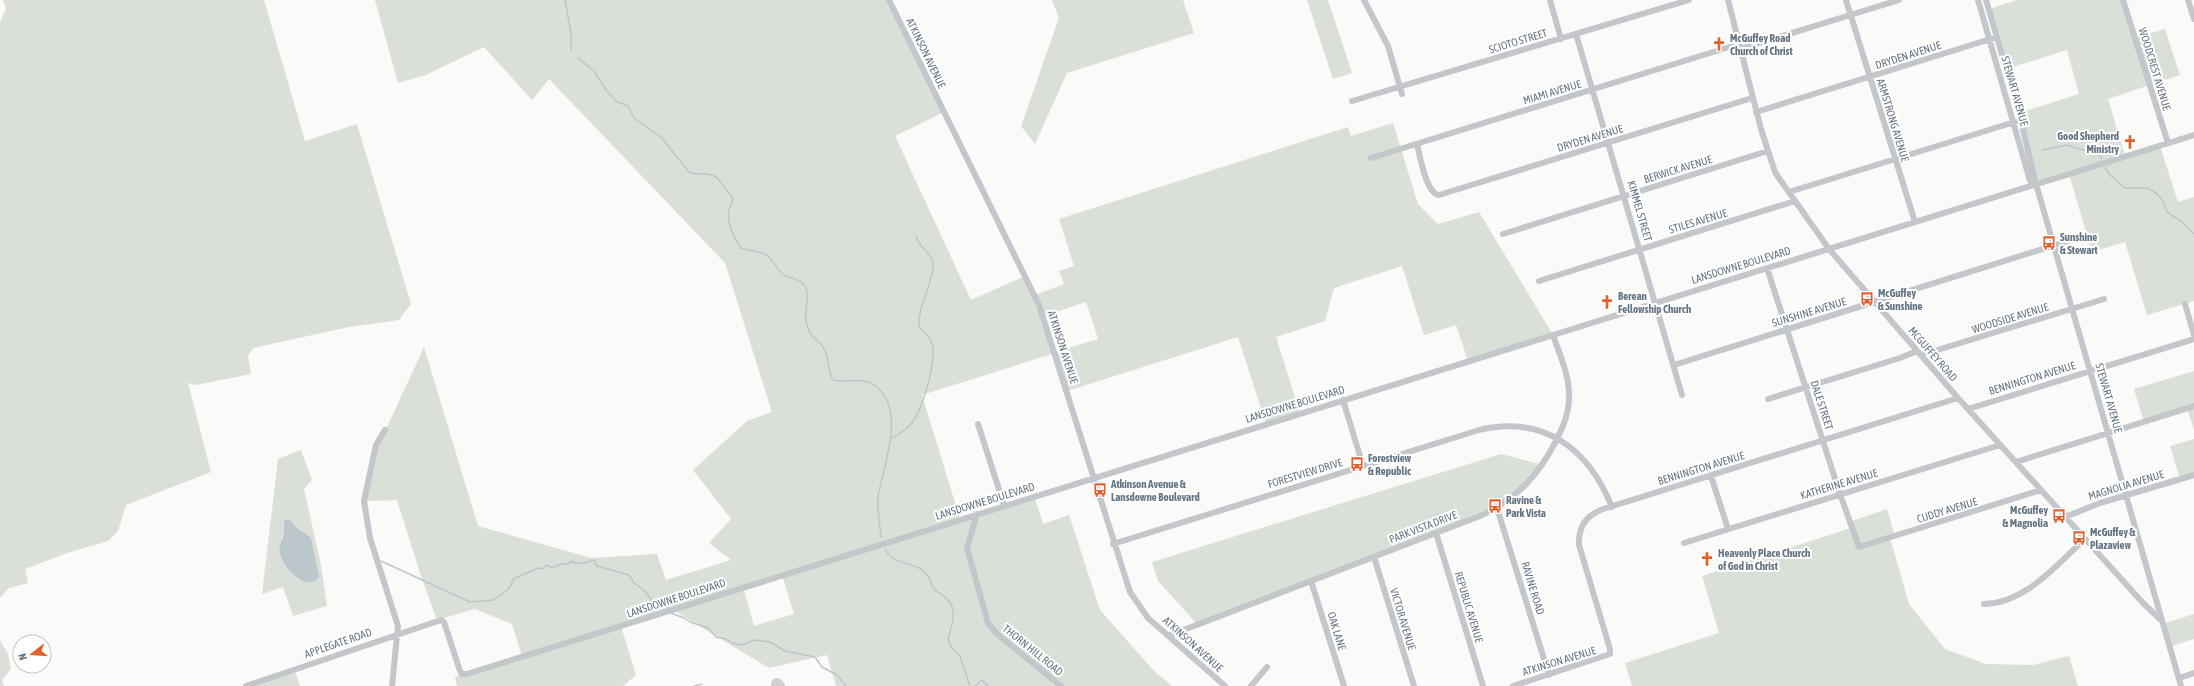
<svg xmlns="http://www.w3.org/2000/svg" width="2194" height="686" font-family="'Asap Condensed',sans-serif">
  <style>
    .green { fill: #dadfd7; fill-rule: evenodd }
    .water { fill: #bcc7cc }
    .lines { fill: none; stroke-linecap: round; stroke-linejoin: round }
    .stream { stroke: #bcc7cc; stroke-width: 1.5 }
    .taxiway { stroke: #cfd2d4; stroke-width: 12 }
    .minor { stroke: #c3c7cc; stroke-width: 6 }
    .labels { text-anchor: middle; stroke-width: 4; stroke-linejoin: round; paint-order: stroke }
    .poi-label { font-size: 11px; font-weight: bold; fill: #657483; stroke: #fff; text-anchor: start }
    .street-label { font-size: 11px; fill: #657483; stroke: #fff }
  </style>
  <rect width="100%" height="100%" fill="#fafaf8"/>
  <path class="green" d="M3 0H264L305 141 357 124 411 304 399 320 349 327 253 348 248 356 251 374 196 385 188 383 211 472 126 505 118 531 108 541 67 553 25 569 28 583 9 588 0 598V22L6 9Z
    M375 0H889L944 112 895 136 971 300 1025 276 1035 295 1064 284 1059 271 1074 266 1059 219 1348 127 1351 136 1393 123 1418 204 1438 224 1479 212 1553 335 1468 361 1456 325 1424 335 1402 266 1334 288 1325 321 1276 337 1300 413 1266 424 1238 337 1067 391 1055 353 922 395 960 519 1034 496 1043 524 1069 515 1100 610 1154 671 1172 686H836L827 655 769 668 673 610 621 626 636 675 623 686H457L455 677 522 656 512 624 475 609 437 620 421 576 397 500 364 501 376 445 388 425 424 347 478 526 591 558 657 554 666 580 731 560 709 543 731 519 693 470 747 421 772 412 725 263 549 79 532 100 484 47 426 75 398 83ZM1086 302 1098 339 1055 352 1044 316ZM782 575 794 614 754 626 743 587Z
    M1052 0H1183L1194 33 1067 73 1035 144 1021 126 1059 18Z
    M1307 0H1328L1352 73 1333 79Z
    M2017 0H2123L2135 38 2165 29 2180 75 2108 99 2125 156 2160 146 2178 202 2194 197V301L2147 315 2125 242 2092 252 2069 174 2039 183 2019 113 2079 94 2067 50 2006 69 1989 9Z
    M2194 371V430L2187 408 2144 422 2134 389Z
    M2194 439V475L2180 479 2170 446Z
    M301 450 312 480 304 489 321 565 327 606 293 616 283 587 262 594 278 459ZM284 520 302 530 280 554 281 539 285 530 283 524Z
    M1501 454 1543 465 1506 503 1198 625 1158 581 1152 562Z
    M1887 509 1895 536 1890 538 1909 604 1945 649 1986 664 2033 665 2069 656 2078 686H1632L1625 663 1719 633 1702 576 1851 528 1849 522Z
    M2194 614V639L2169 647 2162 624Z
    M0 640 8 654 11 669 2 680 4 686H0Z
    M294 669 300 686H246Z"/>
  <path class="water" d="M289 519 295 526 311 538 319 577C307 594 282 566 280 553 278 544 283 539 284 532 285 528 283 525 284 520Z"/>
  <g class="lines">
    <path class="stream" d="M565 0 571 33V50
      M578 58 594 71 606 90 616 101 628 106 634 118 662 138 689 172C697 176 708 171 716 177 718 179 732 196 733 199 733 203 730 206 729 210 726 222 734 238 741 248 748 251 757 250 764 254 772 257 776 268 783 274 790 279 801 278 806 288 810 296 804 310 806 321 810 341 819 337 825 351 829 360 828 372 833 380 847 384 860 376 874 385 908 408 883 466 878 497 877 510 880 524 881 537
      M2043 150 2067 145 2096 154 2102 158
      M2105 168 2110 175 2125 188H2147L2156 193 2163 201 2167 212 2181 221 2194 234
      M890 439C897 435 905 431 910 425 922 413 937 360 932 344 930 336 924 333 919 327 918 304 931 288 933 267 934 253 919 249 916 236
      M885 549C893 563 905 562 919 568 928 572 929 579 933 587 936 593 943 594 947 599 959 611 951 626 948 639L952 648 960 656 970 686
      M381 561 470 602 493 600C502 593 511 591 513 579L539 568 543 569 546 565 552 568 562 564H569L570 561C578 565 585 564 592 560L595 561 597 566 629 575 634 583 644 590 654 604H666L669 608
      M671 613 684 618 690 622 708 628 716 637 726 639 732 643 742 645 754 640 770 642 785 651 815 657 822 667 837 675 846 686
      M694 686 702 684
      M975 686 982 680 988 686"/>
    <path class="taxiway" d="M777 684 779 686"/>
    <path class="minor" d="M889 0 1039 305 1130 592 1148 618 1225 686
      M1364 0 1388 46 1402 94
      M1550 0 1561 39
      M1728 0 1761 129 1775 172 1781 181 1829 249 1958 398 2143 603 2160 619
      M1846 0 1915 222
      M1978 0 2030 181 2036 184
      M1986 0 2019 113 2036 184 2181 686
      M2123 0 2168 143
      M2188 0 2194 19
      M1576 34 1682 395
      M1740 49 1899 0
      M1352 101 1689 0
      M1756 112 1997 37
      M1417 144C1420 156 1426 194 1439 195L1752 98
      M1371 158 1739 44
      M1789 192 2021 120
      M1503 234 1768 151
      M1767 268 1840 494 1859 547 2041 490
      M1539 281 1795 201
      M2185 304 2194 335
      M1921 355 2104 299
      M1674 365 2087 235
      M1768 399 1900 358 1917 351
      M1343 400 1363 466
      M1968 409 2194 339
      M978 424 1004 505
      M385 430 376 445 364 501 370 538 398 626 392 686
      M2016 462 2194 406
      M1711 476 1728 529
      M1497 508 1549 675
      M977 514 967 548 988 623 997 634 1061 686
      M2065 517 2100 503 2194 475
      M1436 533 1483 686
      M1684 543 2000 445
      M1113 544 1479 430C1544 415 1588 448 1612 507
      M1374 557 1414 686
      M1311 581 1344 686
      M1984 604C2026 603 2056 565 2085 539
      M1168 636 1480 516C1515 500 1537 477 1555 443 1563 427 1570 412 1569 394 1569 374 1559 353 1553 335
      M2179 678 2194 673
      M246 686 441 620 444 622 460 671 462 674H467L2194 135
      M1251 686 1267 667
      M1513 686 1610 654V649L1579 545C1578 527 1587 515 1603 509L1958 398"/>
  </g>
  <defs>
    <symbol id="church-bare" viewBox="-9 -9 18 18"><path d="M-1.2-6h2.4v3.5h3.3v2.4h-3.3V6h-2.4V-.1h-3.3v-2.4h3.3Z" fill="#e3612f" stroke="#fff" stroke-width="2.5" paint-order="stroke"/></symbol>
    <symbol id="bus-bare" viewBox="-9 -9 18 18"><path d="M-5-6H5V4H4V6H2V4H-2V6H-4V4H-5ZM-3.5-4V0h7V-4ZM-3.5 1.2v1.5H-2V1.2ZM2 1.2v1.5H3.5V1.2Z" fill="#e3612f" stroke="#fff" stroke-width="2.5" paint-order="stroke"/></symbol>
  </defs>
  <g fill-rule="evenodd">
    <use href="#church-bare" x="1709" y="34" width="20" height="20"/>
    <use href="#church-bare" x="2120" y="132" width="20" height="20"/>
    <use href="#bus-bare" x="2039" y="233" width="20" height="20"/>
    <use href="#bus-bare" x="1857" y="289" width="20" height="20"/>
    <use href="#church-bare" x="1597" y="292" width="20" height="20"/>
    <use href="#bus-bare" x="1347" y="454" width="20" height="20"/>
    <use href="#bus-bare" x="1090" y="480" width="20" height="20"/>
    <use href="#bus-bare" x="1485" y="496" width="20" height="20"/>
    <use href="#bus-bare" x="2049" y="506" width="20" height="20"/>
    <use href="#bus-bare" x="2069" y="528" width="20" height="20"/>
    <use href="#church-bare" x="1697" y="549" width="20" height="20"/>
  </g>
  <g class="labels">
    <g class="poi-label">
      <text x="1730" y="42">McGuffey Road<tspan x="1730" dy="13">Church of Christ</tspan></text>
      <text x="2119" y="140" text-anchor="end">Good Shepherd<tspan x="2119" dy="13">Ministry</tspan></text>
      <text x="2060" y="241">Sunshine<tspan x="2060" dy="13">&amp; Stewart</tspan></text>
      <text x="1878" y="297">McGuffey<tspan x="1878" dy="13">&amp; Sunshine</tspan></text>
      <text x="1618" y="300">Berean<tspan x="1618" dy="13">Fellowship Church</tspan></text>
      <text x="1368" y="462">Forestview<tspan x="1368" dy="13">&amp; Republic</tspan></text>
      <text x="1111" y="488">Atkinson Avenue &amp;<tspan x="1111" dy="13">Lansdowne Boulevard</tspan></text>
      <text x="1506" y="504">Ravine &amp;<tspan x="1506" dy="13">Park Vista</tspan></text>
      <text x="2048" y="514" text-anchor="end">McGuffey<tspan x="2048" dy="13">&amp; Magnolia</tspan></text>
      <text x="2090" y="536">McGuffey &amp;<tspan x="2090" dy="13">Plazaview</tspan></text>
      <text x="1718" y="557">Heavenly Place Church<tspan x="1718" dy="13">of God in Christ</tspan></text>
    </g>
    <g class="street-label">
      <text transform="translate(1518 41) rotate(-17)" y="4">SCIOTO STREET</text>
      <text transform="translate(926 53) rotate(64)" y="4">ATKINSON AVENUE</text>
      <text transform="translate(1908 55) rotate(-18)" y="4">DRYDEN AVENUE</text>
      <text transform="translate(2155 69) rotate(73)" y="4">WOODCREST AVENUE</text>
      <text transform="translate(2015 91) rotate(74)" y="4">STEWART AVENUE</text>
      <text transform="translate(1552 92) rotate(-17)" y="4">MIAMI AVENUE</text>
      <text transform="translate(1893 120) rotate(73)" y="4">ARMSTRONG AVENUE</text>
      <text transform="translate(1590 138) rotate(-17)" y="4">DRYDEN AVENUE</text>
      <text transform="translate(1678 169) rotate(-17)" y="4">BERWICK AVENUE</text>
      <text transform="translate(1640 211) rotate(74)" y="4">KIMMEL STREET</text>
      <text transform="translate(1698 221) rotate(-17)" y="4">STILES AVENUE</text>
      <text transform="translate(1741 265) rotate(-17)" y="4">LANSDOWNE BOULEVARD</text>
      <text transform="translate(1809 312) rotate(-17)" y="4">SUNSHINE AVENUE</text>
      <text transform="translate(2010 318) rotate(-17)" y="4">WOODSIDE AVENUE</text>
      <text transform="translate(1063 347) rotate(72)" y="4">ATKINSON AVENUE</text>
      <text transform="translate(1933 354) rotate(49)" y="4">MCGUFFEY ROAD</text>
      <text transform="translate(2032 378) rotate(-17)" y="4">BENNINGTON AVENUE</text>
      <text transform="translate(2109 398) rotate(74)" y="4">STEWART AVENUE</text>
      <text transform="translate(1295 404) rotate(-17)" y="4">LANSDOWNE BOULEVARD</text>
      <text transform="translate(1822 405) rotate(72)" y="4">DALE STREET</text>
      <text transform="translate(1701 468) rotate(-17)" y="4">BENNINGTON AVENUE</text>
      <text transform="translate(1305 473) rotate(-17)" y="4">FORESTVIEW DRIVE</text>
      <text transform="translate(1839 484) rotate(-17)" y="4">KATHERINE AVENUE</text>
      <text transform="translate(2126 485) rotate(-17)" y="4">MAGNOLIA AVENUE</text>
      <text transform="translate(985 501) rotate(-17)" y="4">LANSDOWNE BOULEVARD</text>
      <text transform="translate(1947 510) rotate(-17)" y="4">CUDDY AVENUE</text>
      <text transform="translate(1423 527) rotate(-21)" y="4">PARK VISTA DRIVE</text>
      <text transform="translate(1533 588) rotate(73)" y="4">RAVINE ROAD</text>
      <text transform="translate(676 598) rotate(-18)" y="4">LANSDOWNE BOULEVARD</text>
      <text transform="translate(1469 607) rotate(73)" y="4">REPUBLIC AVENUE</text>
      <text transform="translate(1403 619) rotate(73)" y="4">VICTOR AVENUE</text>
      <text transform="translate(1337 631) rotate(73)" y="4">OAK LANE</text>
      <text transform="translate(338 643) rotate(-19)" y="4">APPLEGATE ROAD</text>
      <text transform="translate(1193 644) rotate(42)" y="4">ATKINSON AVENUE</text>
      <text transform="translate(1033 650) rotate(39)" y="4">THORN HILL ROAD</text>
      <text transform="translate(1559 661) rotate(-17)" y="4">ATKINSON AVENUE</text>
    </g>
  </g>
  <g transform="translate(32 654) rotate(253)"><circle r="19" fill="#ffffff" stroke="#c1c7cd"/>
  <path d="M0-3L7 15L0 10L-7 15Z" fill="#e3612f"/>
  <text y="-6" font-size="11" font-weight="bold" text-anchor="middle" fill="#657483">N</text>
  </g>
</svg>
